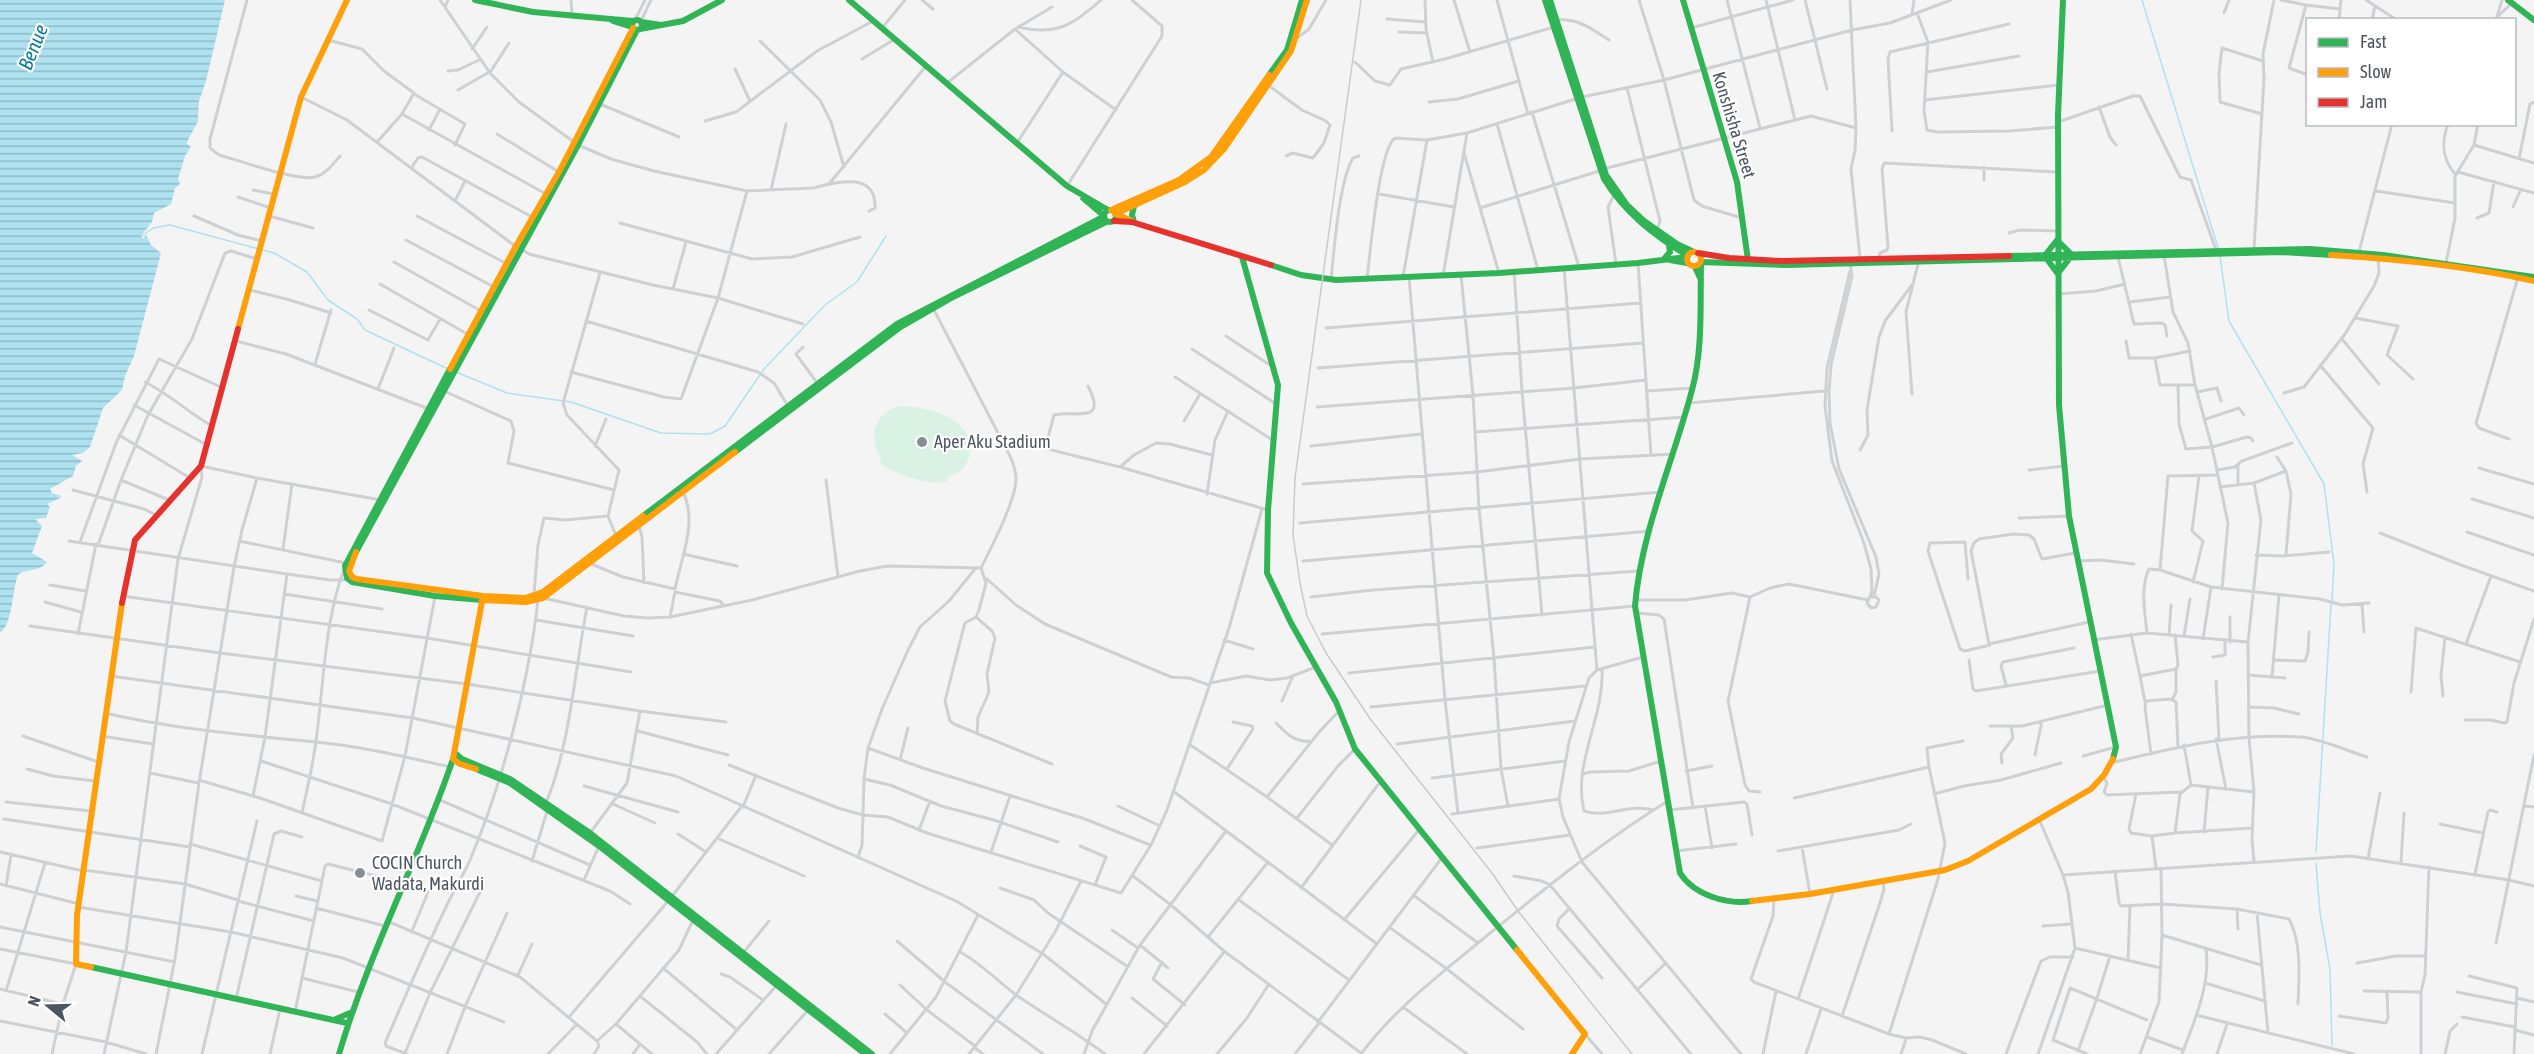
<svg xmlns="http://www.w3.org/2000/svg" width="2534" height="1054" font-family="'Asap Condensed',sans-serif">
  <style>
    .pitch { fill: #d9f2e3 }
    .water { fill: url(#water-rules) }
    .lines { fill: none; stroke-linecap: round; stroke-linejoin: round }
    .stream { stroke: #aee2f0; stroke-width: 1.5 }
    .street { stroke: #ced0d2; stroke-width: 3 }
    .fast { stroke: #30b455; stroke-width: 6 }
    .slow { stroke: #ff9f0a; stroke-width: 6 }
    .jam { stroke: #e5322d; stroke-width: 6 }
    .rail { stroke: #c9cacc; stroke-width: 1.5 }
    .poi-dot { fill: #868d94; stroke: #fff; stroke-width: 2 }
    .labels { text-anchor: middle; stroke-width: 4.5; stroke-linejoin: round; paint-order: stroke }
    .street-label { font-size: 18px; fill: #4a5661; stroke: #fff }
    .poi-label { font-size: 18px; fill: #4a5661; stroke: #fff; text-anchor: start }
    .water-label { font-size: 20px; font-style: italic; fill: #0c7c9b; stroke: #fff }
  </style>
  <defs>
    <pattern id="water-rules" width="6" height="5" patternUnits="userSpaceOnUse" patternTransform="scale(1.5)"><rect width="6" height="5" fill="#aee2f0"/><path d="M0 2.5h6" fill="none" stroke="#90bac6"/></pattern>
  </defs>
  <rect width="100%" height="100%" fill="#f4f4f4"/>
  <path class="pitch" d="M898 406C926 406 978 418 969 455 967 468 959 473 947 477V482C930 486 893 474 879 463L882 459C867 438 874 415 898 406Z"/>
  <path class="water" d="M0 0H225L206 81 199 101 198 121 188 140 187 144 191 147 185 156 178 179 180 184 175 188 171 204 154 213 152 222 141 236 143 239 146 235 151 245 161 253 134 356 125 376 122 390 103 408 90 447 83 453 72 455 82 461 76 466 73 476 50 489 52 493 61 496 60 498 47 504 50 507 46 518 35 519 42 526 32 553 47 562C39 573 27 567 18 575 12 589 13 624 0 633Z"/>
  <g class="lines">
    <path class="stream" d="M2142 0 2219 251
      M142 236 153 228 170 225 274 253 307 272 328 300 357 319 365 330 448 369
      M2220 256 2229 321 2324 484 2334 564 2332 600
      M456 372 507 393 571 402 661 433 710 434 725 426 764 369 825 305 857 282 886 236
      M2316 852 2331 604
      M2316 863 2320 913 2330 969 2332 1045"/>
    <path class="street" d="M247 0 210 139V148L219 155C238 160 299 182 315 177 326 174 333 164 340 156
      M440 0 490 73 519 102 578 145 611 159 654 171 747 191 813 188 829 184 926 66
      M571 0 572 15
      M922 0 933 9
      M1425 0 1426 29 1433 62
      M1454 0 1470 52
      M1497 0 1528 114
      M1639 0 1664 80 1694 200 1702 206 1742 218
      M1727 0 1760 128
      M1766 0 1795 120
      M1805 0 1827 89
      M1850 0 1856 128 1855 150 1851 169 1860 258
      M2281 0 2306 5 2289 68 2308 75
      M2366 0 2397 20
      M2306 5 2340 9
      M445 7 448 0
      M1917 13 1928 42 1924 111 1927 130 1937 132 2009 131 2058 127
      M2224 13 2229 0
      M1912 14 1914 0
      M2498 16 2511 4
      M1387 19 1425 22
      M635 20 645 0
      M1557 20C1578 18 1592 29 1609 40
      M2339 20 2341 0
      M2372 20 2375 6
      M2496 20 2502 0
      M641 21 651 0
      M1018 27C1057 36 1073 25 1101 0
      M882 28 905 0
      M1691 28 1793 0
      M1015 29 1063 72 1116 110
      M1399 32 1426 33
      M1297 38 1309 29 1326 0
      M328 40 362 49 384 71 414 93 402 114 377 142
      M760 41 820 100 831 122 844 167
      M472 49 487 27
      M862 59 895 39
      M1355 62 1375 81 1390 85 1401 69 1445 59 1554 27
      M735 69 750 101
      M448 71 458 70 479 60
      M1927 72 2019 56
      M947 83 1015 29 1052 7
      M1269 86 1302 110 1326 121 1330 125 1324 143 1313 158 1293 153 1286 156
      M1627 88 1660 221 1657 231
      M458 90 491 71 509 43
      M414 94 465 124 455 145
      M301 97 347 120 515 246
      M1925 100 2059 85
      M1429 102 1458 99 1519 81
      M600 104 679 137
      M2099 107 2110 137 2116 145
      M1532 112 1579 267
      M402 114 546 194
      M2262 114 2220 102 2219 73 2222 48 2263 61
      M705 121 736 112 817 51 873 21
      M2058 122 2133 96H2140L2180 177 2191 180 2216 250
      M1497 124 1538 270
      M2448 124C2441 143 2442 159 2455 174
      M429 130 440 109
      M1892 131 1888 59 1890 52 2009 24
      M497 134 559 172
      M1017 143 1063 72
      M2474 145 2478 124
      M1464 153 1499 273
      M2519 159 2530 104 2534 102
      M412 167 418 158 422 157 532 217
      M1603 169 1811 116 1856 128
      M2458 172 2534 193
      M1984 180V167
      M830 184C851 180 876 178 875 208L869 211
      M1067 186 1162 36V26L1132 0
      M253 190 274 194
      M771 190 786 124
      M2376 191 2455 203
      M1379 194 1454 207
      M1614 195 1608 207 1616 264
      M238 197 271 208
      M455 201 465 181
      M2513 207 2521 189
      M1480 208 1599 171
      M194 216 238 235 262 241
      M269 216 313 228
      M417 216 507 264
      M2477 218 2489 213 2494 181
      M620 223 752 259 792 257 860 237
      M2009 233 2020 230 2058 231
      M406 240 494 287
      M521 249 529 254 653 285 718 298 803 324
      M2254 249 2264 78 2263 54 2274 0
      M2359 252 2392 124
      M2164 255 2173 312 2188 343 2195 385 2212 447 2228 523 2222 589
      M2118 257 2134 324 2162 323 2165 325 2167 336
      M1879 258 1880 253 1887 250 1888 247 1882 169 1884 163 2058 172
      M394 262 481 311
      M1638 263 1651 455
      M1850 263 1852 276 1831 365 1829 391 1830 423 1839 469 1876 557 1879 574 1874 596
      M2446 263 2455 218V176L2474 145 2534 163
      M1564 268 1597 670
      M1514 271 1522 391 1542 615
      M1850 271 1827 368 1825 406 1832 461 1864 543 1871 569 1872 592 1867 603 1871 608 1876 607 1879 600 1876 597H1870
      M600 273 563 403 567 415 619 470 608 516 616 536
      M1461 275 1473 395 1479 508 1494 658 1501 769 1508 806
      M1443 276 1467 133
      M1403 277 1427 140
      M1409 277 1445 700 1458 813
      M1367 279C1370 256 1379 148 1395 138L1427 140 1467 133 1582 97 1664 80 1852 30 1890 23 1951 0
      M1331 280C1334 251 1339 181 1353 158L1359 156
      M380 284 469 335
      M673 289 686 242
      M250 290 290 300 331 313
      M2059 294 2096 291 2125 284
      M2130 302 2170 297
      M369 310 428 340 440 319
      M2355 318 2398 326 2387 355 2413 379
      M586 321 758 372 774 383 788 406
      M1326 328 1640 303
      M1226 336 1273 367
      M2342 339 2379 384
      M236 341 286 354 429 409
      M2126 341 2129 358H2155
      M803 347 796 354 818 384
      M1192 349 1276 404
      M2190 351 2155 358 2160 385H2195
      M315 364 331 310
      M2320 365 2373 428 2363 464 2367 492
      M1318 368 1643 343
      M571 372 664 397 681 399 718 298 747 191
      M1175 377 1274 441
      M145 382C169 394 189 413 212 426
      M2178 385 2179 424 2186 449 2212 447 2247 437 2251 438 2253 441
      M378 389 394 348
      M444 391 511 421 514 431 508 463 614 490
      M1647 391 1693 388
      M2197 392 2217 388 2221 401
      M2284 393 2304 387 2345 334 2374 286 2379 273 2378 258
      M1912 394 1906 312 1919 260
      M1689 403 1824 391
      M134 405 207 445
      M1317 407 1574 388 1646 380
      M2206 419 2239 408 2244 415
      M1184 421 1200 394
      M1475 432 1685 417
      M119 435 190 478
      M999 437 1120 467 1268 510
      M2509 439 2479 428 2476 423 2518 277
      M595 446 606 419
      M1311 446 1421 434
      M1045 449 1054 415C1076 410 1108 425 1088 386
      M1860 450 1868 435 1867 410 1879 337 1885 321 1912 285
      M2277 457 2286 471
      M2238 466V484
      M1120 467 1134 455 1156 443 1170 444 1212 455
      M2479 468 2534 484
      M2029 470 2064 466
      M2217 470 2235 467 2242 461 2292 443
      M121 480 169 500
      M826 480 838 577
      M1303 484 1477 472 1581 459 1674 454
      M2220 487 2254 483 2286 471 2291 494 2286 555
      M73 490 144 509 156 515
      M1207 494 1215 440 1228 411
      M2472 499 2534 518
      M2019 518 2069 516
      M1300 523 1661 492
      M639 526 642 537 644 583
      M2467 532 2534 555
      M2380 533 2461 565 2534 591
      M69 541 287 574 330 580H349
      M239 541 346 563
      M80 542 116 443 159 359 223 388
      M98 545 121 480 148 415 192 339 225 253 231 251 257 259
      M283 549 292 484
      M2075 553 2042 559 2034 539 2029 535 2013 534 1979 539 1974 543 1971 551 1989 644 2089 622
      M683 554 737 566
      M2256 555 2283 556 2329 552
      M1303 561 1651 531
      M2079 561 2100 560 2134 564
      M589 563 623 577 675 589C681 558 698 522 683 492
      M981 568 986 583 979 610 976 617 965 623 963 630 945 701 950 721 954 724 1052 764
      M975 569 949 601 920 627 908 650 882 709 868 748 864 779 863 815 888 817 927 833 1121 893 1151 845 1167 810 1229 628 1262 509
      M2160 570 2168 476 2218 475
      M987 579 1016 605 1045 624 1171 677 1189 678 1209 685
      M1968 579 1965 542 1930 543 1928 551 1960 649 1965 651 1990 645
      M2193 582 2203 541 2192 531 2199 476
      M50 585 86 591
      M675 592 720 601 724 606
      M284 594 382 609
      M534 594 538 545 544 518 565 520 608 516
      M122 596 427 638 631 672
      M1311 597 1373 590 1638 571
      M1750 597 1728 701 1745 785 1749 791 1760 792
      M543 598 624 616 648 618 670 617 752 600 860 571 887 566 981 568C991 548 1016 500 1016 479 1016 471 1013 463 1010 456L933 308
      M1635 600H1685L1732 593 1750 597 1770 588 1789 584 1868 600
      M45 602 81 612
      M2362 604 2364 632
      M1637 613 1659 615 1664 619 1693 808
      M670 617 675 592
      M976 617 992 631 995 638 987 674 989 692 978 717 977 734
      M2230 617V642
      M536 620 633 636
      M30 626 220 653 467 684 640 711 627 783 590 833
      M2147 633C2145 614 2140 587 2149 569L2160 570 2211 587 2320 599 2342 605 2369 603
      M78 634 96 544
      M1322 634 1635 606
      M2131 634 2140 676
      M2169 635 2171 605
      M2184 636 2190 599
      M2203 639 2211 587
      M1224 640 1253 649
      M2093 640 2147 633 2248 642
      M2466 644 2491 576
      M1643 657 1597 670 1589 678 1569 742 1559 799 1563 817 1582 862 1741 1054
      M2213 657 2225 655V642
      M1969 660 1973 689 1976 691 2100 671
      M2273 660 2305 661 2308 652 2309 632
      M1602 668C1605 717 1572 763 1584 811 1606 819 1629 803 1653 810
      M1349 673 1595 647
      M2248 675 2285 678
      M111 676 413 718 676 776 956 901 1043 954 1106 1004
      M2272 677 2279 595
      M2216 681 2219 739
      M1210 683 1246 676 1270 680 1287 678 1316 667
      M2006 685 2001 666 2003 662 2074 648
      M2411 692 2416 628 2520 662
      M2443 696 2441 676 2445 637
      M2172 700 2176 692V669
      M1282 701 1292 678
      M2145 702 2140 676 2176 669 2178 665 2175 635
      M1371 707 1585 686
      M2249 707 2274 708 2299 714
      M640 711 726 722
      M105 713C173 729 245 735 315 742 360 746 406 757 450 767
      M2465 720H2491L2504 723 2507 722 2514 683 2534 619
      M1276 723C1287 734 1295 743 1312 741
      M1990 726H2022L2108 705
      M638 731 728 755
      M23 736 98 762
      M101 736 153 744
      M2216 739 2226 789
      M1189 744 1267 797 1332 845
      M1397 744 1575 721
      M2184 745 2191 785 2254 792
      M868 748 923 768 1085 819 1150 845
      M2151 754 2145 707 2146 701 2170 699 2176 702 2178 746
      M2035 755 2042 721
      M2083 756 2116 747
      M900 760 908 728
      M261 761 392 804 610 891 630 904
      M2002 763 2001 754 2013 738 2011 727
      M2111 763C2177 747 2232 733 2301 737 2323 739 2347 751 2367 757
      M729 765 838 808 863 815 862 845 858 857
      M1929 767 1927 748 1963 741
      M27 769 53 776 95 781
      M1227 769 1253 729 1252 726 1233 722
      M1686 771 1712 766
      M150 773 198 783
      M1583 774 1590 772 1629 771 1661 761
      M1432 778 1565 761
      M2104 778 2107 783 2104 792 2107 795 2181 792
      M864 779 890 785 941 806 994 820 1058 842
      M199 780 260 798 382 841 405 756 436 591
      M2191 785 2180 794 2175 833 2252 828
      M584 786 678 812
      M1173 791 1377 944
      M1934 794 1964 786 2001 780 2061 763
      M2136 794 2129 829 2131 833 2152 836 2175 833
      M253 796 265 737 287 574
      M1267 797 1320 731 1339 711
      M1794 798 1929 767 1945 843 1938 879 1889 1034
      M440 800 590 865
      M6 802 91 811
      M613 804 655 823
      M545 805C570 748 575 668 587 607
      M1118 806 1160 826
      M1705 806 1712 848
      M2525 806 2534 807
      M743 807 756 775
      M1669 810 1744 802 1747 804 1752 835
      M302 813C307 789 313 765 316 741 324 683 324 624 344 569
      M1452 814 1559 799
      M1297 818 1338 766 1355 749
      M4 819 190 847
      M2440 824 2483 833
      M919 830 930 801
      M2204 832 2208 787
      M678 834 706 852
      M2152 836 2156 868
      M717 838 804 876
      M190 844 322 881 295 1012
      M1080 846 1106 857 1095 885
      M1802 847 1810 894
      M1477 848 1570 835
      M1676 851 1736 844
      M1778 851 1899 830 1911 824
      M0 852 83 871
      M991 852 1010 796
      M2368 859 2380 793
      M532 861 548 808
      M2254 862 2252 839 2254 792 2249 738 2248 642 2261 520 2254 483
      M2401 863 2404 813
      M84 870 185 884 238 900
      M2115 871 2119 903 2121 906 2162 904 2237 909 2289 919C2302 943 2299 977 2298 1004
      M2475 874 2488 812 2490 810 2497 812
      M2063 875 2351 856 2509 880 2534 886
      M1133 876 1171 905 1224 951 1361 1053
      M1514 876 1542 881 1550 885 1691 1054
      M584 880 599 846
      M322 881 325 866 328 864 404 883
      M0 884 79 904
      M6 886 11 855
      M1000 888 1034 900 1048 913 1128 967
      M1301 888 1380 782
      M1413 895 1478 943
      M296 896 317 901
      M1774 899 1773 916 1751 979 1754 982 1889 1034 1906 1038 1920 1037 1932 1040 1966 1054
      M1239 900 1349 980
      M238 901 314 921
      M78 907 231 932 343 958 504 1022
      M316 908 385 926
      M1569 909 1559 919 1557 926 1602 978
      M2237 909 2238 929
      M2257 913 2268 1033
      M1344 920 1419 830
      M387 921 520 977 597 1041 616 1024 652 1054
      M2043 926 2072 924
      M0 927 175 962
      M1389 927 1447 969 1523 1029
      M1112 930 1138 948
      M412 931 433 880
      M2162 935 2261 965
      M1208 937 1268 862
      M897 941 945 982 1043 1054
      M2496 943 2534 755
      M1140 945 1168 968
      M2075 948 2161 968
      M0 949 76 964 63 1004 52 1054
      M744 952 769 921
      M960 952C981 963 998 982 1019 997 1047 1016 1077 1033 1105 1054
      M2128 960 2130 905
      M1162 962 1153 979 1185 1005
      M2357 963 2396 956H2425
      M663 968 737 1030
      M721 974 730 977 763 1000
      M518 975 532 944
      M2469 976 2517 988 2514 1054
      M302 978 358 992
      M2205 983 2265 1001
      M900 985 927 1010 975 1046
      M0 989 62 1004
      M1637 990 1666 963
      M6 991 45 863
      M2364 991 2421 992
      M2457 992 2517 1004
      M640 996 697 1042 707 1054
      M1132 998 1167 1026
      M2517 998 2534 1002
      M236 999 274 834 281 831 302 837
      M1798 999 1834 890
      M1403 1007 1467 1054
      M885 1014 907 1033
      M2196 1015 2354 1054
      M1842 1016 1880 903 1884 889 1883 881
      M2339 1016 2386 1023 2388 1018 2387 991
      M569 1017 669 900 741 807
      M2462 1017 2515 1027
      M0 1021 106 1042 146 1054
      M1318 1022 1441 859
      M616 1024 679 950 693 920
      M2515 1030 2534 1035
      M1585 1034 1602 1054
      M2147 1037 2183 1050
      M975 1048 983 1054
      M2078 1051 2097 998 2110 956
      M405 1053 430 993 482 888
      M104 1054 126 952 178 559 202 477 201 466 257 478 381 500
      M156 1054 175 959 199 783 234 567 242 530 257 478
      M202 1054 257 821
      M270 1054 280 1009
      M407 1054 386 1046 385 1043C405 997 425 950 447 905 454 890 463 876 470 860 502 785 529 681 538 600
      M447 1054 465 1007 507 913
      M548 1054 577 1024
      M594 1054 599 1046 597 1041
      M633 1054 640 1044
      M716 1054 776 986
      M769 1054 808 1010
      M890 1054 936 997 978 915
      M969 1054 1016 995 1055 932 1081 881
      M1084 1054 1092 1031 1140 945 1226 831
      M1144 1054 1224 952
      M1217 1054 1247 1018 1269 984
      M1295 1054 1319 1023
      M1361 1054C1395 1008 1441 974 1484 938 1543 890 1603 841 1668 801
      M1763 1054 1776 991
      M1806 1054 1821 1009
      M1901 1054 1906 1039
      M2006 1054 2041 961 2050 957H2073
      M2038 1054 2075 948 2068 892 2063 875 2039 819
      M2087 1054 2053 1040 2070 988 2147 1020
      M2140 1054 2159 1002 2162 935 2161 868
      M2182 1054C2194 1022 2211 984 2206 949
      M2217 1054 2227 1024
      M2421 1054V992L2425 975 2429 867
      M2445 1054 2450 1031 2457 1024"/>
    <path class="fast" d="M475 0 533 12 633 21
      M849 0 1067 186 1108 210
      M1545 0 1604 179C1625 213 1654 235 1688 256
      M1550 0 1606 175 1627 205 1644 221 1677 244 1694 252
      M1683 0 1737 182 1748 260
      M2063 0 2058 115 2059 405 2069 516 2116 747 2113 759
      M2508 0 2534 20
      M632 25a5 5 0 1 1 10 0a5 5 0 1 1-10 0Z
      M613 21 632 27
      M641 22 661 25
      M640 29 683 21 722 0
      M1269 75 1287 50 1302 0
      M1083 198 1103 215
      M1134 206 1132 215 1134 222
      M1104 216a6 6 0 1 1 12 0a6 6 0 1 1-12 0Z
      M2059 242 2071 254
      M2046 254 2058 239
      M2009 256 2310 249 2383 255 2534 277
      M1242 257 1278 385 1268 510 1267 573 1291 623 1336 702 1355 749 1517 950
      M1664 259 1670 252 1669 245
      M2047 259 2058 274
      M1670 260 1687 263
      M1701 262 1786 265 2281 252 2331 255
      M1701 263C1700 305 1703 350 1692 390 1673 462 1641 532 1635 606L1680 873C1694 895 1727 905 1752 901
      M1271 265 1301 275 1336 280 1499 273 1638 263 1687 257
      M1695 267 1701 280
      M2059 272 2069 259
      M450 369 345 566 347 578 352 582 435 596 482 600
      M735 452 899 328 953 297 1106 222
      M643 516 897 324 1103 217
      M356 552 578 145 637 30
      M455 753 462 759 510 779 590 833 872 1054
      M476 769 510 783 599 846 865 1054
      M91 967 347 1023
      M336 1019 350 1013
      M339 1054C369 952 419 859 453 759"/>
    <path class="slow" d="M1111 210 1179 180 1211 157 1269 75
      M1115 214 1185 182 1204 170 1224 149 1291 51 1307 0
      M1116 214 1132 221
      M1687 259a7 7 0 1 1 14 0a7 7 0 1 1-14 0Z
      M2331 255C2399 259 2468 266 2534 281
      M238 329 301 97 347 0
      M450 369 516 246 559 172 633 28
      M356 552 349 571 352 577 357 579 483 596 453 759 460 764 476 769
      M483 596 525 598 543 592 643 516
      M482 600 526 602 543 598 735 452
      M1752 901 1810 894 1945 870 1968 861 2091 789 2104 775 2113 759
      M1517 950 1585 1034 1572 1054
      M91 967 76 964 77 915 122 603"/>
    <path class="jam" d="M1114 221 1132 222 1271 265
      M1698 253 1729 258 1782 261 2009 256
      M122 603 135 540 201 466 238 329"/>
    <path class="rail" d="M1361 0 1295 478 1293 535 1300 583 1307 616 1326 653 1371 720 1492 873 1518 911 1632 1054"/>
  </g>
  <g class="poi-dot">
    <circle cx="922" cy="442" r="6"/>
    <circle cx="360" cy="873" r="6"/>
  </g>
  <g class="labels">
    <g class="street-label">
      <text transform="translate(1734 125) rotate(73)" y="6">Konshisha Street</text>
    </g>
    <g class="poi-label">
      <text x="934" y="448">Aper Aku Stadium</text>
      <text x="372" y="869">COCIN Church<tspan x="372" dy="21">Wadata, Makurdi</tspan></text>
    </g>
    <g class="water-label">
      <text transform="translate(33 47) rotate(-68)" y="7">Benue</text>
    </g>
  </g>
  <rect x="2306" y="18" width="210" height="108" fill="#ffffff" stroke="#b7bbc0" stroke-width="1.5"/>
  <rect x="2318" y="38" width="30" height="9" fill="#30b455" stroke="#b7bbc0" stroke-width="1.5"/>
  <text x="2360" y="48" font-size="18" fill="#4a5661">Fast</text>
  <rect x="2318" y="68" width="30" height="9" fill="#ff9f0a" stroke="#b7bbc0" stroke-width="1.5"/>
  <text x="2360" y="78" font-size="18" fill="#4a5661">Slow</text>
  <rect x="2318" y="98" width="30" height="9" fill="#e5322d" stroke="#b7bbc0" stroke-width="1.5"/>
  <text x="2360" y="108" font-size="18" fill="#4a5661">Jam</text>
  <g transform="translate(48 1006) rotate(289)" stroke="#ffffff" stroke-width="4.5" paint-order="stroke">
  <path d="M0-4.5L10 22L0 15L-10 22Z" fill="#4a5661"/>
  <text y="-9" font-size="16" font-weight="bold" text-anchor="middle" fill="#4a5661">N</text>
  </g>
</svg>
